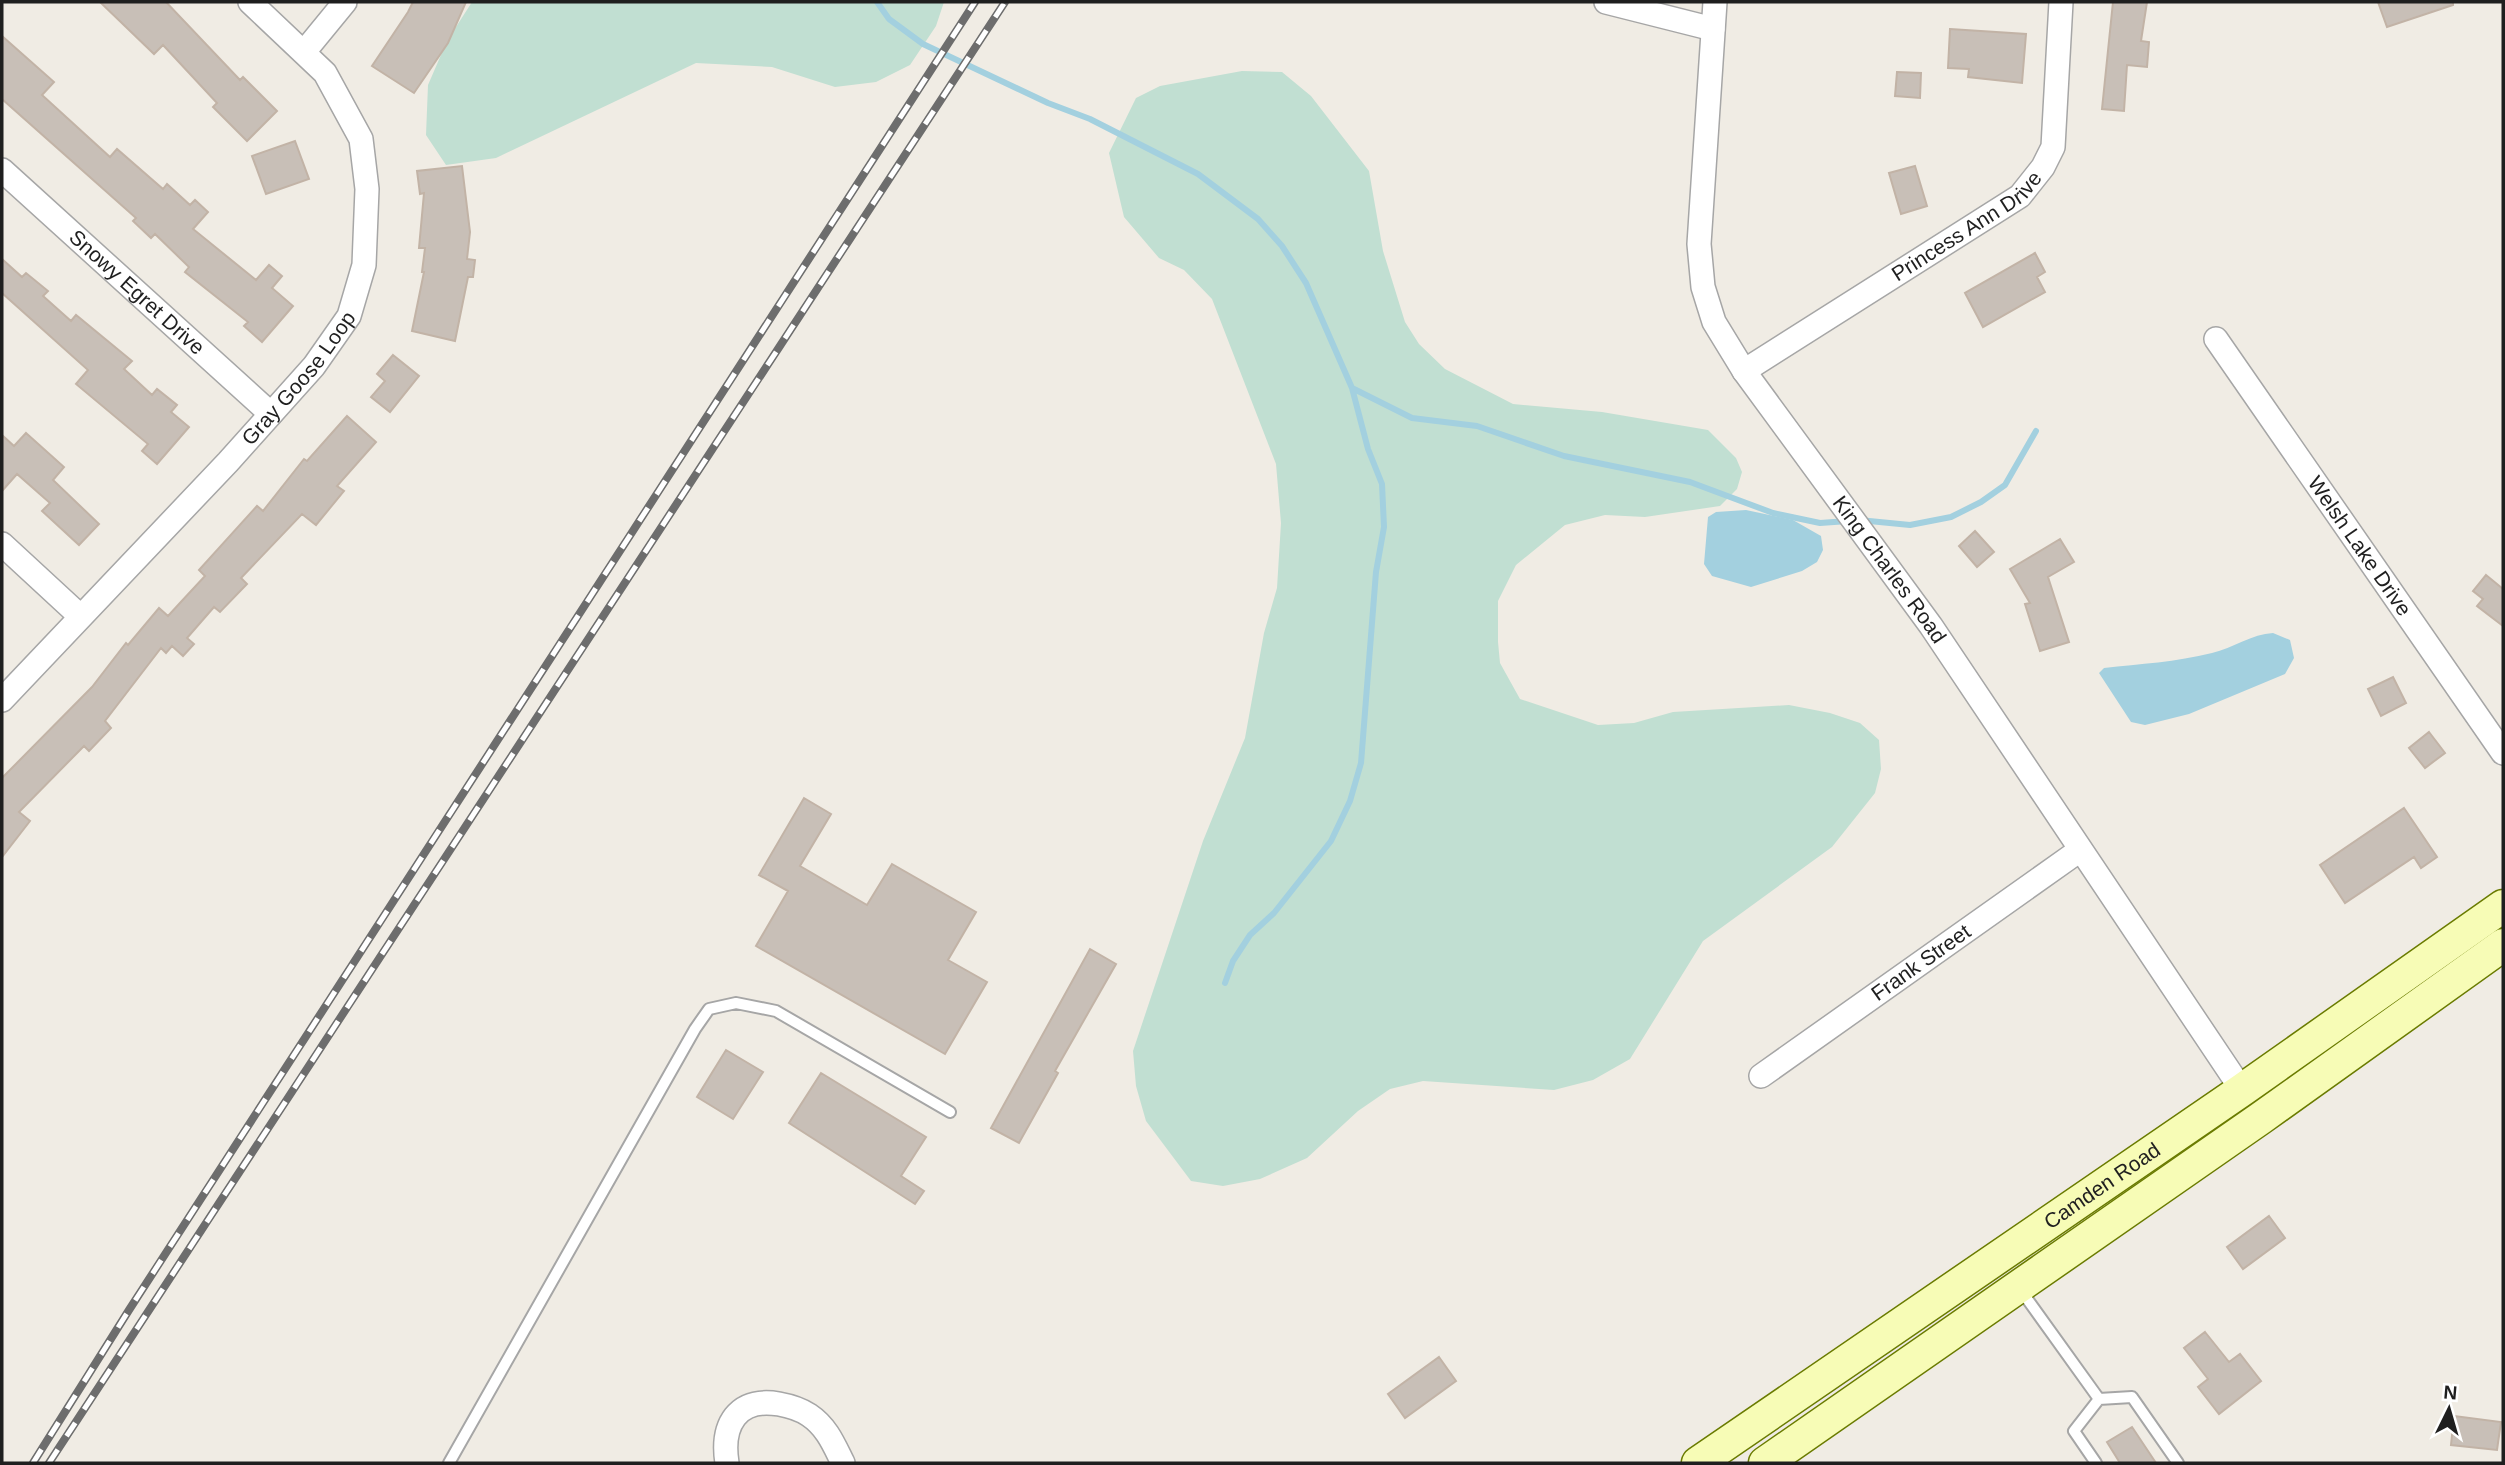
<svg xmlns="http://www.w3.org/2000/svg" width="2505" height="1465" font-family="Helvetica,sans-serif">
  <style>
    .wetland { fill: #c1dfd2 }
    .water { fill: #a3d0df }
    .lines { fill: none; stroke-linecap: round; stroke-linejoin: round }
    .stream { stroke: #a3d0df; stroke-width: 6 }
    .building { fill: #c8bfb7; stroke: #c2b3a6; stroke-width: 2 }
    .service-casing { stroke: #a6a6a6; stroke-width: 14 }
    .minor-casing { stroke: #a6a6a6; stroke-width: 26 }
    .secondary-casing { stroke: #6a7b00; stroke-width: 35 }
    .service { stroke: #fff; stroke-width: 10 }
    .minor { stroke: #fff; stroke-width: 23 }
    .secondary { stroke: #f7fcb6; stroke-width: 32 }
    .rail-casing { stroke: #6d6d6d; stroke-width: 8 }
    .rail { stroke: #fff; stroke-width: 5; stroke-dasharray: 16; stroke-linecap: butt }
    .labels { text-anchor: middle; stroke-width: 5; stroke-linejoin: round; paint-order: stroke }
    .street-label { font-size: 21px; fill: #1f1f1f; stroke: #fff }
  </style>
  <rect width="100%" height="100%" fill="#f0ece4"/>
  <path class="wetland" d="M472 2H944L936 26 910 65 876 82 835 87 772 67 696 63 496 158 446 165 426 135 428 85 447 41Z
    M1242 71 1282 72 1311 96 1369 171 1383 251 1405 322 1419 344 1445 369 1513 404 1602 412 1708 430 1736 458 1742 472 1737 489 1720 506 1645 517 1605 515 1565 525 1516 565 1498 601V642L1500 663 1520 699 1598 725 1634 723 1673 712 1789 705 1830 713 1860 723 1879 740 1881 769 1875 793 1832 847 1703 941 1630 1059 1593 1080 1554 1090 1423 1081 1390 1089 1358 1111 1307 1158 1260 1179 1223 1186 1191 1181 1146 1121 1136 1086 1133 1051 1203 841 1245 738 1264 633 1277 588 1281 523 1276 464 1212 299 1184 270 1159 258 1124 217 1109 153 1136 98 1160 86Z"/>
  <path class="water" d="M1746 510 1793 520 1821 536 1823 550 1817 562 1802 571 1751 587 1712 576 1704 564 1708 517 1716 512Z
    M2273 633 2290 640 2294 658 2285 674 2189 714 2145 725 2131 722 2099 673 2104 668C2140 664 2176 662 2212 653 2233 648 2252 634 2273 633Z"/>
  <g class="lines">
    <path class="stream" d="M877 2 889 19 923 44 1048 103 1090 119 1198 174 1258 219 1282 246 1306 283 1352 388 1368 449 1382 484 1384 527 1376 572 1361 763 1350 801 1331 841 1274 913 1250 935 1233 961 1225 983
      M1352 388 1412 418 1477 426 1564 456 1690 482 1773 513 1820 523 1848 521
      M1859 520 1910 525 1951 517 1981 502 2005 485 2036 431"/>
  </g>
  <path class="building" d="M100 2H166L240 80 243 77 277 111 247 141 213 107 217 103 163 45 154 54Z
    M413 2H466L448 43 414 93 372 66 408 12Z
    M2113 2H2147L2141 41 2149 42 2147 67 2127 65 2124 111 2102 109Z
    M2378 2H2453V5L2387 27Z
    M1950 29 2026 34 2022 83 1968 77 1969 69 1948 68Z
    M2 36 54 82 42 95 110 157 117 149 163 189 167 184 190 205 195 200 208 212 193 229 256 280 269 265 282 276 272 288 293 306 262 342 244 326 248 322 185 272 189 267 155 234 151 238 133 221 136 218 2 99Z
    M1897 72 1921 73 1920 98 1895 96Z
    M295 141 309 179 266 194 252 156Z
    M462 166 470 232 467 259 475 260 473 277H468L455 341 412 331 424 272H422L425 248H419L424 193 420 194 417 171Z
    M1915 166 1927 206 1901 214 1889 173Z
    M2035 253 2045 272 2037 277 2045 292 1983 327 1965 293Z
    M2 259 22 277 26 273 48 291 43 296 71 321 76 315 132 361 124 369 152 395 157 389 177 405 171 412 189 427 157 464 142 451 148 444 76 384 88 370 2 293Z
    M393 355 419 376 390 412 371 397 385 381 377 374Z
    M347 416 376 442 337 486 344 491 316 525 302 514 241 578 247 584 220 612 214 607 187 638 194 644 183 656 172 646 166 653 161 648 105 721 111 728 89 751 84 746 19 812 30 821 2 857V778L92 687 126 643 128 645 159 608 168 616 179 604 205 576 199 570 257 506 263 511 304 459 307 461Z
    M26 433 64 467 53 480 99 524 79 545 42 511 50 503 17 474 2 491V435L14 446Z
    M1975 531 1994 552 1977 567 1959 546Z
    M2060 539 2074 562 2048 577 2069 642 2040 651 2025 604 2030 603 2010 569Z
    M2486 575 2503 589V626L2477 606 2483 599 2473 591Z
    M2393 677 2406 703 2381 716 2368 689Z
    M2429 732 2445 753 2425 768 2409 748Z
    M804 798 831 814 800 866 867 905 892 864 976 912 948 960 987 982 945 1054 756 946 788 891 759 875Z
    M2404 808 2437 857 2421 868 2414 857 2345 903 2320 865Z
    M1090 949 1116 964 1055 1071 1058 1073 1019 1143 991 1128Z
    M726 1050 763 1072 733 1119 697 1097Z
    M821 1073 926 1137 901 1176 924 1191 915 1204 789 1123Z
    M2269 1216 2285 1238 2243 1269 2227 1247Z
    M2205 1332 2229 1362 2240 1354 2261 1381 2219 1414 2198 1387 2208 1379 2184 1348Z
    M1439 1357 1456 1381 1405 1418 1388 1394Z
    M2454 1416 2501 1422 2497 1450 2451 1445Z
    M2132 1427 2156 1463H2120L2107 1442Z"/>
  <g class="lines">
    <defs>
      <path id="service" d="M2020 1289 2099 1399
        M2099 1399 2132 1397 2178 1463
        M449 1463 695 1029 709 1009 736 1003 776 1011 950 1112
        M2096 1463 2074 1431 2099 1399"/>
      <g id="minor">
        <path d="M1606 2 1713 29"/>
        <path id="s1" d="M1715 2 1699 244 1703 287 1714 322 1744 371 1931 626 2242 1090"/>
        <path d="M304 52 345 2"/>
        <path id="s2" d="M2 170 271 414"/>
        <path id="s3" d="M2216 339 2503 753"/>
        <path id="s4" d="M1744 371 2020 196 2043 167 2053 147 2061 2"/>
        <path d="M2 544 80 616"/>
        <path id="s5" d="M2 700 228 462 314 366 349 316 364 265 367 189 361 139 325 73 250 2"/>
        <path id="s6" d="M1761 1076 2080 850"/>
        <path d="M727 1463C721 1425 737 1397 779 1404 790 1406 800 1409 809 1415 827 1427 834 1445 843 1463"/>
      </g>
      <g id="secondary">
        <path id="s7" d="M1698 1463 2242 1090 2503 906"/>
        <path d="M1765 1463 2261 1118 2503 945"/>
      </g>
    </defs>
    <use href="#service" class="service-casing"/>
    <use href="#minor" class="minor-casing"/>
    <use href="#secondary" class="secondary-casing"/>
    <use href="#service" class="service"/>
    <use href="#minor" class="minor"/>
    <use href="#secondary" class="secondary"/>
    <defs>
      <path id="rail" d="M33 1463 129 1310 975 2
        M49 1463 1005 2"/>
    </defs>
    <use href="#rail" class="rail-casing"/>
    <use href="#rail" class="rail"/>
  </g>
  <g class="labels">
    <g class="street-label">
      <text dy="7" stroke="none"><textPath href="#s4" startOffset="266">Princess Ann Drive</textPath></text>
      <text dy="7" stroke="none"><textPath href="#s2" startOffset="182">Snowy Egret Drive</textPath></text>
      <text dy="7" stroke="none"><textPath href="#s5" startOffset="438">Gray Goose Loop</textPath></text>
      <text dy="7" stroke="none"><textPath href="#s3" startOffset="252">Welsh Lake Drive</textPath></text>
      <text dy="7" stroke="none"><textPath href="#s1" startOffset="626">King Charles Road</textPath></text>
      <text dy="7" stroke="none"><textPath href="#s6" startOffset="196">Frank Street</textPath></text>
      <text dy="7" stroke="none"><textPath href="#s7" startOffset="490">Camden Road</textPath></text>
    </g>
  </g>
  <rect width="2505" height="1465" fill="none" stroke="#1f1f1f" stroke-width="7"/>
  <g transform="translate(2449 1409) rotate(5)" stroke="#ffffff" stroke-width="5" paint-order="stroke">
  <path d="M0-5L12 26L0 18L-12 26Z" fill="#1f1f1f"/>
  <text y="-10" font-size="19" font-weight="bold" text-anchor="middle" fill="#1f1f1f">N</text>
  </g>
</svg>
